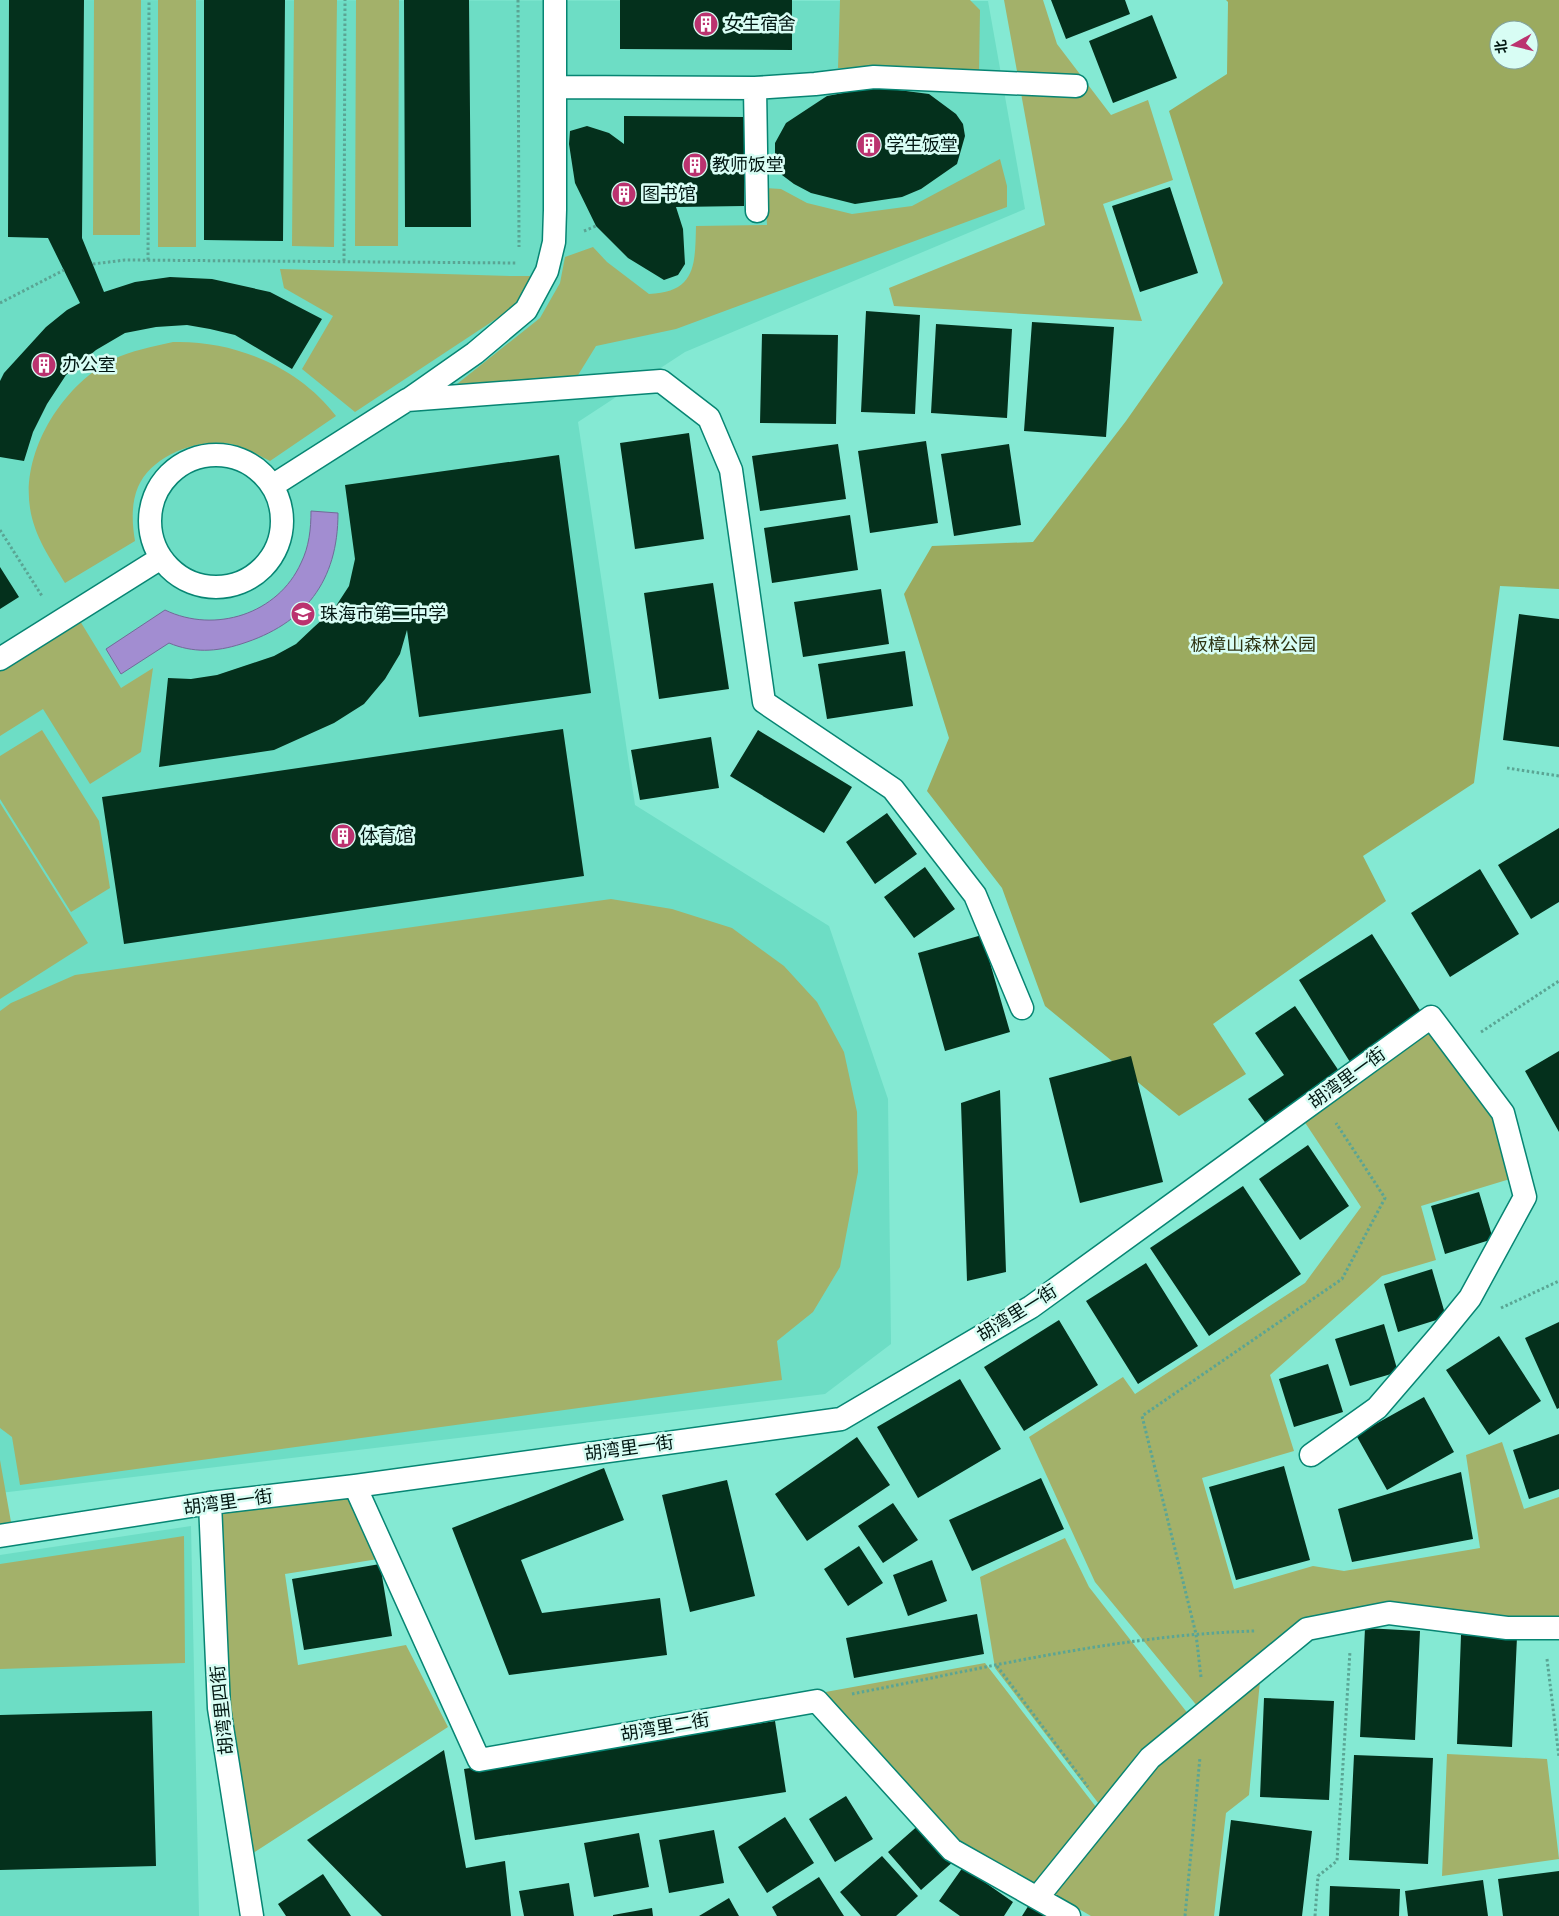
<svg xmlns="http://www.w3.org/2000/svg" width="1559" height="1916" font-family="'Alegreya Sans','Noto Sans SC',sans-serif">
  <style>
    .built { fill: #6dddc5 }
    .green { fill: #a3b16a }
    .forest { fill: #9baa5f; fill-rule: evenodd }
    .water { fill: #a28dd1; stroke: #726a98 }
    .building { fill: #04301c }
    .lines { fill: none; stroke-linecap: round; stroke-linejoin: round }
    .lane-casing { stroke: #078573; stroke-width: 25 }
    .path { stroke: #5aa594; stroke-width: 3; stroke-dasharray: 2.5 2.5; stroke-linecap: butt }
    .lane { stroke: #fff; stroke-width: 22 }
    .labels { text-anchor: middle; stroke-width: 5; stroke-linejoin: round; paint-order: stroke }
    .poi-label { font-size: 18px; fill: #021712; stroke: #d8fdf4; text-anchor: start }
    .park-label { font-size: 18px; fill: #2d3312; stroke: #d8fdf4 }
    .street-label { font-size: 18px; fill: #021712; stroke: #d8fdf4 }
  </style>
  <rect width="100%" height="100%" fill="#84e9d3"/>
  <path class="built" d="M0 0 988 1 1025 209 685 352 578 422 635 805 829 926 888 1099 891 1344 825 1394 0 1493Z
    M191 1526 199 1916H0V1555Z"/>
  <path class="green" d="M94 0H141L140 235H93Z
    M158 0H196V247H158Z
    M294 0H337L334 247 292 246Z
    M356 0H399L398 246H355Z
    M840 0H970L980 10 979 72 838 68Z
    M1004 0H1043L1057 44 1111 115 1148 100 1173 180 1103 204 1142 321 894 306 889 288 1045 225Z
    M1000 159 1007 186V207L676 329 596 346 575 380 452 388 540 318 560 283 565 257 593 247 607 262 649 294C696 292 695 265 696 226L767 225 765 188 781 189 807 203 852 214 912 206Z
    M280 269 510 276H535L511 309 355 412 302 369 333 316 284 288Z
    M173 342C234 340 299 367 336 416L270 461C258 455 245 447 231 444 198 438 152 455 138 487 131 504 132 523 135 541L65 583C51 560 34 536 30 508 21 452 62 386 112 360 132 350 152 347 173 342Z
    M80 621 121 688 153 668 141 752 90 784 43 709 0 736V670Z
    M42 730 99 821 110 888 71 912 0 799V756Z
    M0 803 88 943 0 999Z
    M611 899 672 909 732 928 784 966 817 1002 844 1052 857 1112 858 1172 840 1267 813 1312 777 1341 782 1380 20 1485 12 1437 0 1428V1011L11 1003 75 975Z
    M1428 1025 1496 1118 1510 1179 1421 1206 1436 1260 1382 1276 1270 1375 1294 1451 1202 1478 1234 1589 1313 1566 1344 1571 1480 1548 1466 1455 1502 1442 1524 1509 1559 1497V1620H1307L1198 1707 1095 1582 1029 1437 1123 1377 1135 1394 1305 1283 1361 1207 1302 1118Z
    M0 1460 11 1522 0 1524Z
    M349 1495 378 1559 285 1574 298 1665 406 1645 448 1727 250 1855 229 1709 217 1507Z
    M184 1536 185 1663 0 1669V1564Z
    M1065 1538 1089 1587 1189 1715 1141 1751 1099 1804 995 1668 980 1577Z
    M985 1663 1096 1807 1034 1887 957 1844 820 1693Z
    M1260 1681 1249 1795 1226 1813 1214 1916H1091L1053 1894 1157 1761Z
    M1447 1754 1547 1759 1559 1859 1442 1876Z"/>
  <path class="forest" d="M1226 0H1559V589L1500 586 1474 783 1363 856 1386 901 1213 1024 1246 1074 1179 1116 1045 1006 1002 888 927 791 949 738 904 594 932 546 1033 542 1126 421 1223 283 1169 111 1227 74 1228 2ZM1499 30H1529V60H1499Z"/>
  <path class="water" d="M311 511 338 513C338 581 305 624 241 644 216 652 193 653 169 643L121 674 106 649 165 610C215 634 278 614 301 563 309 547 311 529 311 511Z"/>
  <path class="building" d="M9 0H84L82 238 104 292 135 282 170 277 212 279 270 292 322 319 292 369 235 335 210 329 187 325 156 327 125 333 96 350 66 375 47 404 33 432 24 461 0 457V381L4 373 46 327 67 310 80 303 48 238 8 237Z
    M204 0H285L283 241 204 240Z
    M404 0H469L471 227H405Z
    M620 0H792V50L620 49Z
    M1051 0H1125L1130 14 1066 39Z
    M1152 15 1177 78 1113 103 1089 41Z
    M875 87 929 94 956 114 963 124 965 136 957 164 921 189 902 197 855 204 811 193 794 184 782 175 775 153V143L786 123 827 96Z
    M624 116 744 117V206L676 207 683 229 685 264 678 275 664 280 628 258 596 226 575 183 569 144 570 131 587 126 609 133 624 144Z
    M1170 187 1198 273 1140 292 1112 206Z
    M866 311 920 315 915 414 861 412Z
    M1032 322 1114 327 1106 437 1024 431Z
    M936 324 1012 329 1007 418 931 413Z
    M762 334 838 335 836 424 760 423Z
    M689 433 704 539 635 549 620 443Z
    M926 441 938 523 870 533 858 451Z
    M838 444 846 499 760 511 752 456Z
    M1009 444 1021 525 954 536 941 454Z
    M559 455 591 693 419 717 407 630 400 654 385 679 364 704 334 723 274 750 159 767 168 678 191 679 217 675 274 656 296 644 314 627 334 609 349 586 355 559 345 485Z
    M850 515 858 570 772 583 764 528Z
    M0 567 19 597 0 609Z
    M713 583 729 689 659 699 644 593Z
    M881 589 889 644 803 657 794 602Z
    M1519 614 1559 619V747L1503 740Z
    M905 651 913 706 827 719 818 664Z
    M563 729 584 876 124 944 102 797Z
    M758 730 852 787 824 833 730 776Z
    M711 737 719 788 640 800 631 750Z
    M887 813 917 854 875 884 846 842Z
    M1559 828V902L1531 919 1498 865Z
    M925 867 955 909 914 938 884 897Z
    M1480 869 1519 934 1450 977 1411 913Z
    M1372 934 1423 1015 1350 1062 1299 980Z
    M982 935 1010 1032 945 1051 918 953Z
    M1295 1006 1341 1074 1267 1125 1248 1099 1284 1075 1255 1033Z
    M1559 1051V1132L1525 1071Z
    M1131 1056 1163 1182 1080 1203 1049 1078Z
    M1000 1090 1006 1272 967 1281 961 1103Z
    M1308 1145 1349 1206 1300 1240 1259 1179Z
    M1243 1186 1301 1274 1209 1336 1150 1248Z
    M1479 1192 1493 1239 1445 1254 1431 1206Z
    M1146 1263 1198 1346 1138 1384 1086 1301Z
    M1432 1269 1446 1317 1398 1332 1384 1284Z
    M1059 1320 1098 1385 1024 1431 984 1367Z
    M1559 1322V1408L1557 1409 1525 1338Z
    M1384 1324 1398 1372 1350 1386 1335 1339Z
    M1499 1336 1541 1401 1489 1435 1446 1370Z
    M1328 1364 1343 1412 1294 1427 1279 1379Z
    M960 1379 1001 1449 918 1498 877 1427Z
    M1424 1397 1454 1452 1387 1490 1356 1435Z
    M1559 1434V1489L1529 1499 1513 1450Z
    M857 1437 890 1485 807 1541 775 1494Z
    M1284 1466 1310 1560 1236 1580 1209 1487Z
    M604 1468 624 1520 521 1560 542 1613 660 1598 667 1655 509 1675 452 1528Z
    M1461 1472 1473 1539 1352 1562 1338 1509Z
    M1041 1478 1064 1529 972 1571 949 1520Z
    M727 1480 755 1596 690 1612 662 1495Z
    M893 1503 918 1540 883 1563 858 1526Z
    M859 1546 883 1583 848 1606 824 1569Z
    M932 1560 947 1601 908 1616 893 1575Z
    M380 1564 392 1636 304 1650 292 1579Z
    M977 1614 984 1654 854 1678 846 1638Z
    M1365 1628 1420 1631 1415 1740 1360 1737Z
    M1461 1635 1517 1637 1512 1747 1457 1744Z
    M1264 1698 1334 1701 1329 1800 1260 1797Z
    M152 1711 156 1866 0 1870V1715Z
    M775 1721 786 1792 475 1840 464 1769Z
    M444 1750 466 1868 505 1861 511 1916H382L307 1840Z
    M1354 1755 1433 1758 1428 1864 1349 1860Z
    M846 1796 873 1839 835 1862 809 1819Z
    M785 1817 814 1863 767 1893 738 1847Z
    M1231 1820 1312 1831 1302 1916H1219Z
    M921 1823 954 1861 921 1890 888 1852Z
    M714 1830 724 1883 669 1893 659 1840Z
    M639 1833 649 1887 594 1897 584 1843Z
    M882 1856 918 1896 896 1916H861L840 1892Z
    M963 1867 1013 1902 1004 1916H960L939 1901Z
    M1559 1871V1916H1503L1498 1879Z
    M323 1874 351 1916H286L278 1904Z
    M819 1877 844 1916H777L772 1907Z
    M1483 1880 1488 1916H1408L1405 1891Z
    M569 1883 574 1916H524L519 1891Z
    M1330 1886 1400 1889 1399 1916H1329Z
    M729 1898 739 1916H699Z
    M1032 1900 1056 1916H1022Z
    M652 1908 653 1916H613V1915Z"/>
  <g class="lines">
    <defs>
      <path id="lane" d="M555 87 755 88 757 211
        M755 88 815 84 874 77 1076 86
        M408 400 475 353 526 310 547 271 554 242 555 210V0
        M150 521a66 66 0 1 1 132 0a66 66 0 1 1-132 0Z
        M272 486 407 400 661 381 709 418 731 470 764 702 893 789 975 895 1022 1008
        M0 659 161 558
        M355 1486 479 1760 817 1701 952 1850 1069 1916
        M210 1503 219 1708 252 1916
        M0 1536 210 1503 355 1486 841 1419 1031 1307 1431 1017 1503 1113 1525 1197 1470 1298 1439 1336 1377 1408 1311 1455
        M1037 1898 1150 1758 1307 1629 1389 1613 1507 1628H1559"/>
    </defs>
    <use href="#lane" class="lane-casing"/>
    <path class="path" d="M518 0 519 247
      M584 231 596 226
      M148 260 149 0
      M344 261 345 0
      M93 264 125 260 517 263
      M0 303 64 270
      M0 530 42 596
      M1507 768 1559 776
      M1481 1032 1559 981
      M1501 1308 1559 1281
      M1547 1659 1559 1757
      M997 1666 1088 1787
      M1201 1677 1196 1634 1142 1416 1342 1279 1385 1198 1336 1123
      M852 1694C985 1668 1119 1635 1255 1631
      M1185 1916 1200 1757
      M1315 1916 1318 1876 1337 1861 1350 1651"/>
    <use href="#lane" class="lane"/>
  </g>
  <defs>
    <symbol id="building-disc" viewBox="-11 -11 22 22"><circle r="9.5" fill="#bb326f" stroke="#d8fdf4"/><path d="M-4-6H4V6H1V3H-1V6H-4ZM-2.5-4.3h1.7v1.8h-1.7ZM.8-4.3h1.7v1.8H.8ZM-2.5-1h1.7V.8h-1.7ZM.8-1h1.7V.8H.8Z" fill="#fff"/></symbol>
    <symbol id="school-disc" viewBox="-11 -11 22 22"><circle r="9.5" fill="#bb326f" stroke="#d8fdf4"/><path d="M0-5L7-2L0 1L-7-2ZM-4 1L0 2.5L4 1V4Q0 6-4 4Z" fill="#fff"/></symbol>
  </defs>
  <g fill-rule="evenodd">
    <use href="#building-disc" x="692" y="10" width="28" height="28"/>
    <use href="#building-disc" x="855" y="131" width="28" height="28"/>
    <use href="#building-disc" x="681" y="151" width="28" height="28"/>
    <use href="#building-disc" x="610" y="180" width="28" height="28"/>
    <use href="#building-disc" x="30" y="351" width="28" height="28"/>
    <use href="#school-disc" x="289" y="600" width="28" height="28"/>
    <use href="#building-disc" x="329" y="822" width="28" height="28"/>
  </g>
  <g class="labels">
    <g class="poi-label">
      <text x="724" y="30">女生宿舍</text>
      <text x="886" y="151">学生饭堂</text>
      <text x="712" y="171">教师饭堂</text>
      <text x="642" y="200">图书馆</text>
      <text x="62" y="371">办公室</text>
      <text x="320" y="620">珠海市第二中学</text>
      <text x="360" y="842">体育馆</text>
    </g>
    <g class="park-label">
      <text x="1253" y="651">板樟山森林公园</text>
    </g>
    <g class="street-label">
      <text transform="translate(1347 1078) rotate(-36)" y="6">胡湾里一街</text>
      <text transform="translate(1017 1313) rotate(-32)" y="6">胡湾里一街</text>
      <text transform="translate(629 1448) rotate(-8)" y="6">胡湾里一街</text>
      <text transform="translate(228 1502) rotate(-8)" y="6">胡湾里一街</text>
      <text transform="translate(222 1710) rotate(-96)" y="6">胡湾里四街</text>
      <text transform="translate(665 1727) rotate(-10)" y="6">胡湾里二街</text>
    </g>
  </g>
  <g transform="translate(1514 45) rotate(262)"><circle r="24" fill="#d8fdf4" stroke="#82a19a"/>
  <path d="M0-4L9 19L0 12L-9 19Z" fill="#bb326f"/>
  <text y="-8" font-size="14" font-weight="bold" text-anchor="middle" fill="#021712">北</text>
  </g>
</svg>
